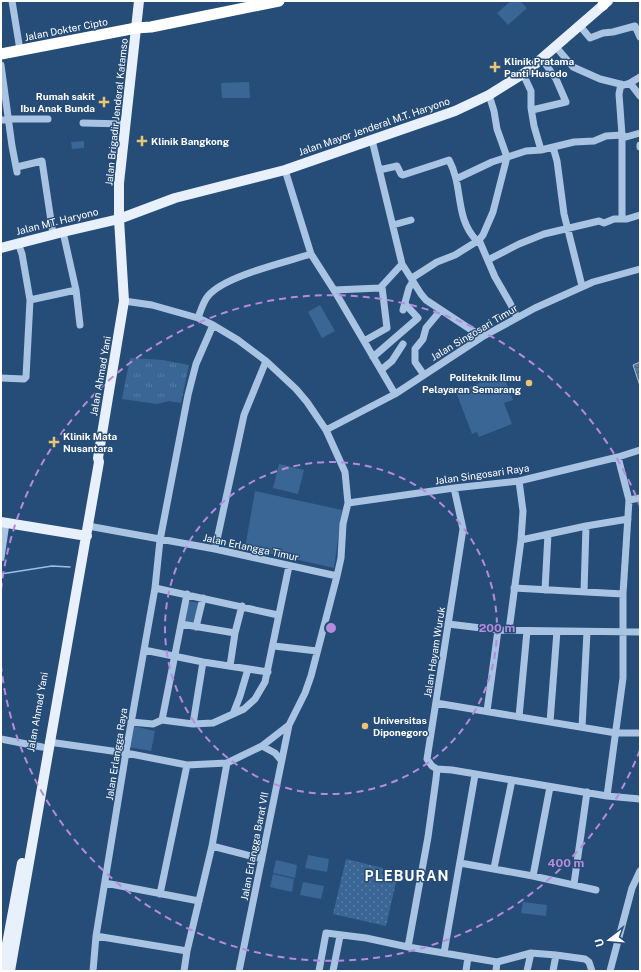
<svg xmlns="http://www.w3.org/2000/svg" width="641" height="972" font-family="'Public Sans',sans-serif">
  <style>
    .grass { fill: url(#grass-tufts) }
    .park { fill: #3a6695 }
    .garden { fill: url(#garden-dots) }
    .water { fill: url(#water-rules); stroke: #9dbfe3 }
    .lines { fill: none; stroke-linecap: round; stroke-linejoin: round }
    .stream { stroke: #9dbfe3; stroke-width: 1.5 }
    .minor { stroke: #a9c4e3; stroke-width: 7 }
    .major { stroke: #e8f0fc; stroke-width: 10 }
    .highway { stroke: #fff; stroke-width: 11 }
    .ring { fill: none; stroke: #b68bdc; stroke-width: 2; stroke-dasharray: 7 5 }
    .poi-dot { fill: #ebc56f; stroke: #264c78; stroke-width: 1.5 }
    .labels { text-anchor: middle; stroke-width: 3; stroke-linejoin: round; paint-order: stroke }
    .street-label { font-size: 10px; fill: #fff; stroke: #264c78 }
    .poi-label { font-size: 10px; font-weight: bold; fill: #fff; stroke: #264c78; text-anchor: start }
    .district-label { font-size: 14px; font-weight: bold; letter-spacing: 1px; fill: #fff; stroke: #264c78 }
    .centre { fill: #b68bdc; stroke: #264c78; stroke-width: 2 }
    .ring-label { font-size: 12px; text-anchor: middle; font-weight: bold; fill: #b68bdc; stroke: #264c78; stroke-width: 3; stroke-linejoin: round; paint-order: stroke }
  </style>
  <defs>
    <pattern id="grass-tufts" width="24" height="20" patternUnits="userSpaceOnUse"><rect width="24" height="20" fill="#3a6695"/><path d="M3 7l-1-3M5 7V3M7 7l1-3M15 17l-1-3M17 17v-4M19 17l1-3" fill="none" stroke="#587da5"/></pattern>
    <pattern id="garden-dots" width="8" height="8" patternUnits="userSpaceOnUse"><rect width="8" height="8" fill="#3a6695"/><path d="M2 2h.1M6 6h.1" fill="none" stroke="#587da5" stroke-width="1.8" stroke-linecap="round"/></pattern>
    <pattern id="water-rules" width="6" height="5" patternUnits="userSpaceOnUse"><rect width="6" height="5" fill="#5a7697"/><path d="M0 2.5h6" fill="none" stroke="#525f6e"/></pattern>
  </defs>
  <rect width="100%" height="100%" fill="#264c78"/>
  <path class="grass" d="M130 358 163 360 189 365 181 403 169 401 157 404 122 399Z"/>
  <path class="park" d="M511 1H520L527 8 508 25 497 13Z
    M249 82 250 98H222L221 83Z
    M84 141V148L72 149 71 142Z
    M320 305 335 331 322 338 308 312Z
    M503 374 513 400 504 403 512 424 479 437 477 432 472 434 456 392Z
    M279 464 304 470 298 494 273 488Z
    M255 491 342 510 334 568 245 548Z
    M188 601 199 603 196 625 184 624Z
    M133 726 155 731 151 751 128 747Z
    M308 855 329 859 327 872 305 868Z
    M276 860 297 865 295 878 273 873Z
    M273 874 294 879 292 892 270 887Z
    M303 882 324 886 321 899 300 895Z
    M523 902 547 905 546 916 521 913Z"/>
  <path class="garden" d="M346 859 383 868 382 874 397 878 386 926 333 914Z"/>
  <path class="water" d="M640 362V386L633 365Z"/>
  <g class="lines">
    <path class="stream" d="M1 574 52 566 70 567"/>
    <path class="minor" d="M12 1 20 50
      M580 26 590 38 603 33 613 32 635 26 640 37
      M556 47 573 67 600 79 624 85 630 83 640 77
      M1 65 12 146 17 172
      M523 74 531 91V108L534 126 541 150
      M630 83 640 96
      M621 84 619 94 622 135V219
      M489 95 494 111 497 129 507 157 493 212 483 235 479 240 495 277 510 303 517 317
      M532 110 566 102 556 79 542 59
      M1 120 9 119H48
      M83 123 125 124
      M372 140 402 264 421 294 426 300 482 337
      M640 145V147
      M553 147 557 161 564 214 582 286
      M17 167 42 161 53 234
      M285 170 311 254 334 290 395 394
      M379 170 397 166 401 174 403 175 449 160C464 188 454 217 477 241
      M456 179 492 162 526 151 541 150 574 142 594 141 606 136 622 135 626 137 640 133
      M393 225 411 220
      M63 232 76 290 80 325
      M488 260 519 244 544 234 599 221 604 223 614 219H627L640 215
      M412 278 437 262 455 255 479 240
      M334 290 380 288 402 264
      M30 300 76 290
      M403 310 409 288 413 281
      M198 318C201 310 203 302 208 296 224 276 286 262 311 254
      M364 341 387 328 382 287
      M373 357 418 318 405 304
      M381 370 392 361 403 344
      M424 375 415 362V349L423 339 426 328 441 310
      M1 378 24 379 26 377 30 300 22 254 18 243
      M326 430 395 394 482 337 535 308 593 282 640 269
      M629 500 640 498
      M348 503 454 488 519 481 618 457 640 450
      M88 526 215 549 337 576 341 558 343 524 348 503 345 472 326 430 307 402 296 389 266 361 238 340 213 325 198 318 152 305 124 301
      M521 540 586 526 628 519
      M215 549 244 415 266 361
      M1 558 6 523
      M155 588 278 615
      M514 588 623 594
      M545 590 548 534
      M584 592 586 526
      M181 624 235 633
      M448 624 498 630 640 632
      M196 627 203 598
      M509 630 521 540 523 511 519 481
      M274 646 317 651
      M144 650 203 662 268 672
      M230 666 235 633 242 606
      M436 703 616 733H640
      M487 711 498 630
      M233 714 240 696 248 669
      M519 717 527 631
      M162 720 187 594
      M131 722 153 724 162 720 193 724 213 723 244 709 255 699 265 682 289 566
      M550 722 557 631
      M193 724 203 662
      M582 727 587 632
      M1 739 42 747
      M49 742 126 753 187 765 227 763 262 746 289 725 305 693 311 676 337 576
      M262 746 275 753 281 760
      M437 769 452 770 607 796 640 799
      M607 796 623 678V594L629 500 618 457
      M212 846 262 859
      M460 863 533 876 596 890
      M494 868 512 780
      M533 876 550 787
      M105 883 199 901
      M574 884 587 792
      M160 894 187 765
      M96 936 187 951
      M408 947 497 962 531 953 556 955 585 959 589 962 592 971
      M444 953 475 775
      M93 971 96 936 127 746 155 588 160 540 188 395 196 364 213 325
      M184 971 187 951 212 846 227 763
      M239 971 289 725
      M319 971 326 933 366 938 408 947 428 837 436 779 437 769 432 766 427 759 463 529 454 488
      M333 971 340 936
      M466 971 468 957
      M496 971 497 962
      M527 971 531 953
      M553 971 556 955
      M610 971 632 888 640 871"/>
    <path class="major" d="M1 248 63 232 119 219 175 198 285 170 455 111 489 95 526 72 608 1
      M1 522 87 536
      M2 971 22 863
      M10 971 99 462 98 458 124 301 119 219V183L139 1"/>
    <path class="highway" d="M603 5 605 1
      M1 54 136 28 151 27 279 1"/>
  </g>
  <g class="ring">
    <circle cx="331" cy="628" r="166"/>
    <path d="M640 750A332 332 0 0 1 1 666M1 590A332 332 0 0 1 640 506"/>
  </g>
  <g class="poi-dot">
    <path d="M493 61h4v4h4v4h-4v4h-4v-4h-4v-4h4z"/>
    <path d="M102 96h4v4h4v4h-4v4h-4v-4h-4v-4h4z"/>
    <path d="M140 135h4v4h4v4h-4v4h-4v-4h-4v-4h4z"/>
    <circle cx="529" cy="383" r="4"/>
    <path d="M52 436h4v4h4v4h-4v4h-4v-4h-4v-4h4z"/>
    <circle cx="365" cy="726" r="4"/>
  </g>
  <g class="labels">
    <g class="street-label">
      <text transform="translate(66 29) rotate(-11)" y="4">Jalan Dokter Cipto</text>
      <text transform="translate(116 112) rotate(-84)" y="4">Jalan Brigadir Jenderal Katamso</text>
      <text transform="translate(374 126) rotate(-19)" y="4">Jalan Mayor Jenderal M.T. Haryono</text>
      <text transform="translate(57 221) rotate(-14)" y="4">Jalan MT. Haryono</text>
      <text transform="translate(474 332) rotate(-31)" y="4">Jalan Singosari Timur</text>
      <text transform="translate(100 376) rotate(-80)" y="4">Jalan Ahmad Yani</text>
      <text transform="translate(482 474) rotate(-8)" y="4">Jalan Singosari Raya</text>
      <text transform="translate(251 547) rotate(12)" y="4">Jalan Erlangga Timur</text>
      <text transform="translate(434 652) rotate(-81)" y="4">Jalan Hayam Wuruk</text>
      <text transform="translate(37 712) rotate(-80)" y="4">Jalan Ahmad Yani</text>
      <text transform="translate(116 754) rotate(-81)" y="4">Jalan Erlangga Raya</text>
      <text transform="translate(254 846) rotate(-79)" y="4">Jalan Erlangga Barat VII</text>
    </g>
    <g class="poi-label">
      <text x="504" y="65">Klinik Pratama<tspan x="504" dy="12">Panti Husodo</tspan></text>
      <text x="95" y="100" text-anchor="end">Rumah sakit<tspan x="95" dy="12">Ibu Anak Bunda</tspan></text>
      <text x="151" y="145">Klinik Bangkong</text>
      <text x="521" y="381" text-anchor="end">Politeknik Ilmu<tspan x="521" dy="12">Pelayaran Semarang</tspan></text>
      <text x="63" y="440">Klinik Mata<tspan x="63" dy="12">Nusantara</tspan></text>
      <text x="373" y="724">Universitas<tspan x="373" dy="12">Diponegoro</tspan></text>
    </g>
    <g class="district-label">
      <text x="407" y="881">PLEBURAN</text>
    </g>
  </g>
  <circle cx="331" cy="628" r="6" class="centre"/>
  <g class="ring-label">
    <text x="497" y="632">200 m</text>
    <text x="566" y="867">400 m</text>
  </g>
  <rect width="641" height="972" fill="none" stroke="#ffffff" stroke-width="4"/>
  <g transform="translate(609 940) rotate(254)" stroke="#264c78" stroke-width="3" paint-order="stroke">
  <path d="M0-3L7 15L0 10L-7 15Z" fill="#ffffff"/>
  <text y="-6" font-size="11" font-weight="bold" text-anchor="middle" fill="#ffffff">U</text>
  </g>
</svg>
